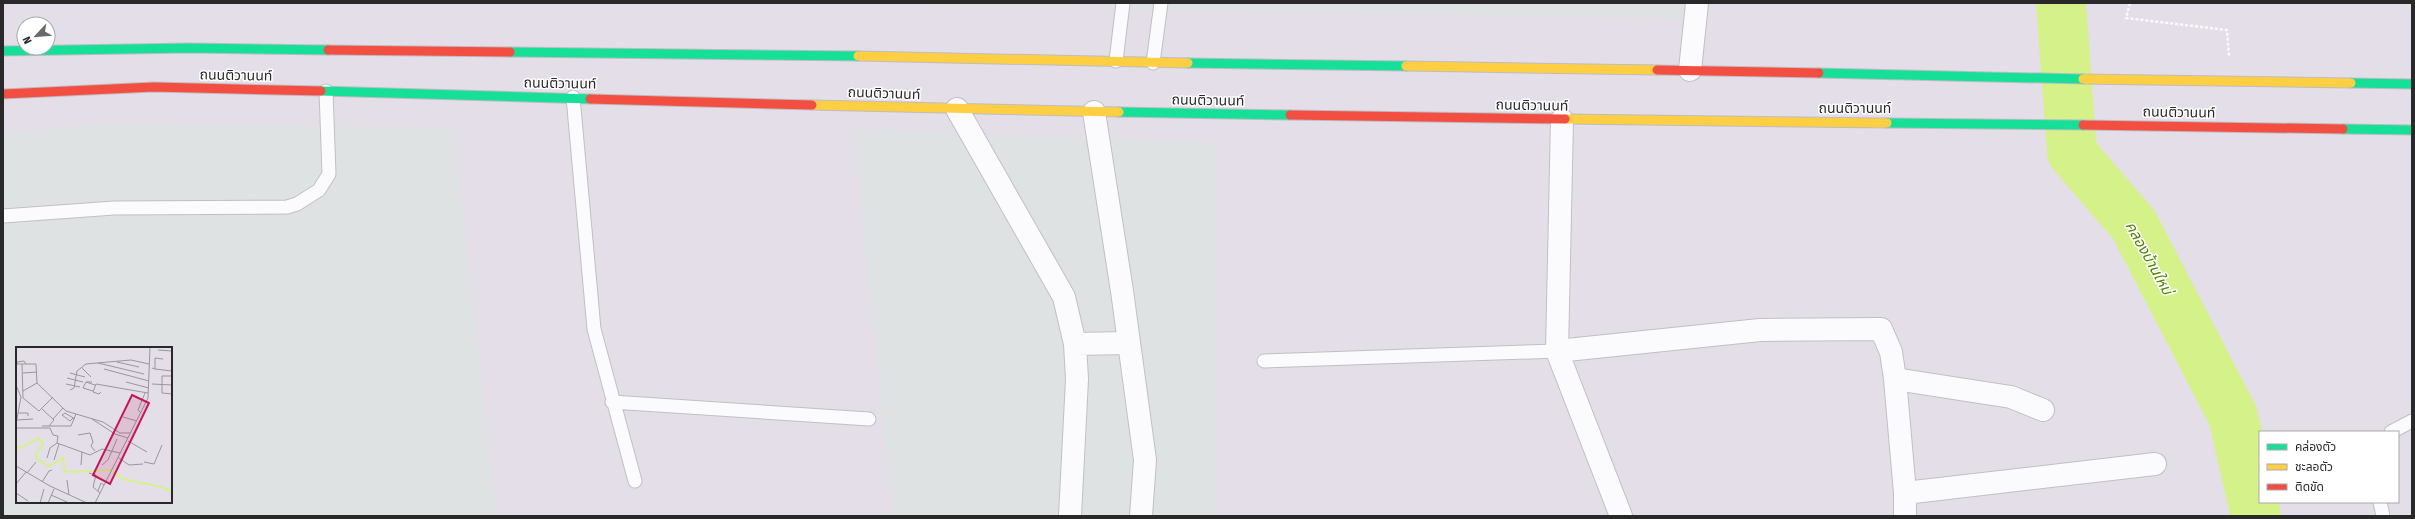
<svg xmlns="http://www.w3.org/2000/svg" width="2415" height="519" font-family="'Fira Sans Condensed','Noto Sans Thai',sans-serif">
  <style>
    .industrial { fill: #dfe2e3; fill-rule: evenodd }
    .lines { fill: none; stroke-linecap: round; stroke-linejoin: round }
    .river { stroke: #d5f28a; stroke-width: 50 }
    .lane-casing { stroke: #c0c0c2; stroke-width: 15 }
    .street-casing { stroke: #c0c0c2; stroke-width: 24 }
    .fast-casing { stroke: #bebcc0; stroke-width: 11 }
    .slow-casing { stroke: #bebcc0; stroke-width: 11 }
    .jam-casing { stroke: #bebcc0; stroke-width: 11 }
    .path { stroke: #fbfafc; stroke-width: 2.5; stroke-dasharray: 3 2; stroke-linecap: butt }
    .lane { stroke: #fbfafc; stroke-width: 13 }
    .street { stroke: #fbfafc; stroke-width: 22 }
    .fast { stroke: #16e098; stroke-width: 9 }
    .slow { stroke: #ffcf43; stroke-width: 9 }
    .jam { stroke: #f24e42; stroke-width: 9 }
    .labels { text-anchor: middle; stroke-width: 3; stroke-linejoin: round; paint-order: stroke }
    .street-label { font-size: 14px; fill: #292929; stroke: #fff }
    .water-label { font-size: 15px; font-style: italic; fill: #538204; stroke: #fff }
    .inset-river { fill: none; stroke: #d5f28a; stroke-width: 2 }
    .inset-road { fill: none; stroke: #99969c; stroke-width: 1 }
    .view { fill: #c2185b; fill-opacity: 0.15; stroke: #c2185b; stroke-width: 2 }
    .inset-edge { fill: none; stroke: #292929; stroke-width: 2 }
  </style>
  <rect width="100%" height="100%" fill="#e4dee9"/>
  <path class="industrial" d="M793 3H1696L1692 19Z
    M111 123 454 127 497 516H3V133ZM17 348H171V502H17Z
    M853 129 1216 142V516H893Z"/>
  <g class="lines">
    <path class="river" d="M2061 3 2072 153 2134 225 2233 416 2256 516"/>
    <defs>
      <path id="lane" d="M1116 61 1123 3
        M1153 63 1161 3
        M573 97 594 329 635 481
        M3 216 114 208 287 207 297 204 319 190 329 174 326 91
        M1264 361 1557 351
        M612 402 869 419
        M2391 432 2412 421
        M2380 502 2383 516"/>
      <path id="street" d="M1690 70 1697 3
        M957 109 1064 297 1075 344 1077 379 1070 516
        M1094 112 1122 291 1145 460 1141 516
        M1562 120 1557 351 1621 516
        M1075 344 1129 343
        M1557 351 1760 330 1881 329 1891 352 1895 379 2011 397 2043 410
        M1895 379 1905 493V516
        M1905 493 2155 464"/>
      <path id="fast" d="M3 51 190 48 328 50
        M510 52 858 56
        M1188 63 1406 66
        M1819 73 2083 79
        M2351 83 2412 84
        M321 91 590 99
        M1119 112 1290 115
        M1887 123 2083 125
        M2343 129 2412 130"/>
      <path id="slow" d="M858 56 1188 63
        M1406 66 1657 70
        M2083 79 2351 83
        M812 105 1119 112
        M1565 119 1887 123"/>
      <path id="jam" d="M328 50 510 52
        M1657 70 1819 73
        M3 94 154 87 321 91
        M590 99 812 105
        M1290 115 1565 119
        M2083 125 2343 129"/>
    </defs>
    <use href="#lane" class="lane-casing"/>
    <use href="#street" class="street-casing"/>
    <use href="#fast" class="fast-casing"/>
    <use href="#slow" class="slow-casing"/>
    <use href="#jam" class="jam-casing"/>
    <path class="path" d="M2130 3 2126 18 2227 30 2229 56"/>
    <use href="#lane" class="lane"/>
    <use href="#street" class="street"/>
    <use href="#fast" class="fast"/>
    <use href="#slow" class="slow"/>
    <use href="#jam" class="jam"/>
  </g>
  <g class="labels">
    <g class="street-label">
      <text transform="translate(236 75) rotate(1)" y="5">ถนนติวานนท์</text>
      <text transform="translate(560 83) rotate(1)" y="5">ถนนติวานนท์</text>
      <text transform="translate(884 93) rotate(2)" y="5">ถนนติวานนท์</text>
      <text transform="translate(1208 100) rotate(1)" y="5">ถนนติวานนท์</text>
      <text transform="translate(1532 105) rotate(1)" y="5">ถนนติวานนท์</text>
      <text x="1855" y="113">ถนนติวานนท์</text>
      <text transform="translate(2179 112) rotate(1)" y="5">ถนนติวานนท์</text>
    </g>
    <g class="water-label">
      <text transform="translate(2149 258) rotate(61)" y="5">คลองบ้านใหม่</text>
    </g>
  </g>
  <g transform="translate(16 347)">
    <rect width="156" height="156" fill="#e4dee9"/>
    <path class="inset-river" d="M0 102 22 92 26 93 27 97 20 107 21 112 33 119 47 111 49 124 53 125 94 123 107 132 146 140 156 145"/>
    <path class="inset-road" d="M142 3 156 4M101 15 123 20M82 16 128 27M0 17H20L21 36 50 64 87 75 104 86H114M1 17V15L8 14 10 17M6 17 7 51 23 64 37 50M65 20 75 30M136 21 139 22V11L147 12M88 22 133 34M139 22 156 24M7 26 21 25M54 26 69 30M156 29H146V46L156 47M51 31 67 35M70 35 67 41 77 44M76 35H70L79 38M110 35 133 41M50 37 64 40M136 37 156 38M0 38 5 50 0 77M54 43 58 41 61 24 70 17 115 13 133 17M7 44 21 36M85 45 83 47 77 45 80 37 132 46M26 62 38 73 33 79M2 66H12V69M125 66 122 63 129 46M107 70 121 74M57 71 54 74 46 68 49 66 59 72M37 72 47 61M76 72 99 87 112 91M1 73 17 72M26 79H55L60 67M0 81H34L37 88 42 89 41 96 74 108 86 102 104 106M62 88 74 86 77 95 75 99 79 104M112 94 131 105M31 111 34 101 41 96M103 111 113 118 127 117M38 113 43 97M128 115 138 117 146 98M65 118 66 105M86 118 92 113 101 92M0 119 34 139 71 156M11 126 20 115M73 126 80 128 77 140 84 146M51 133 53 148M26 135 33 124 36 123M0 137 10 125M82 144 85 136 88 138M0 146 12 154M35 148 51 155M24 156 28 142M32 156 38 142M79 156 132 51 134 0"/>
    <path class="view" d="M116 48 133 56 94 137 77 128Z"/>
    <rect width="156" height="156" class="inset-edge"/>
  </g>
  <rect width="2415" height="519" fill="none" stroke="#292929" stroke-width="8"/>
  <rect x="2259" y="431" width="140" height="72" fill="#ffffff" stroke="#a9a9a9"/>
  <rect x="2267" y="444" width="20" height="6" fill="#16e098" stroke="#a9a9a9"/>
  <text x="2295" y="451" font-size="12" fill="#292929">คล่องตัว</text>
  <rect x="2267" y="464" width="20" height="6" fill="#ffcf43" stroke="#a9a9a9"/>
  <text x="2295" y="471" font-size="12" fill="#292929">ชะลอตัว</text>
  <rect x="2267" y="484" width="20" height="6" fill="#f24e42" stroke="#a9a9a9"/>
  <text x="2295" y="491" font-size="12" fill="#292929">ติดขัด</text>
  <g transform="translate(36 36) rotate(244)"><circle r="19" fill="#ffffff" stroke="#a9a9a9"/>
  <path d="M0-3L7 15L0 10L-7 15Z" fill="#6a686c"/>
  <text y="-6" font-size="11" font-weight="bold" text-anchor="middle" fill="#292929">N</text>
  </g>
</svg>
